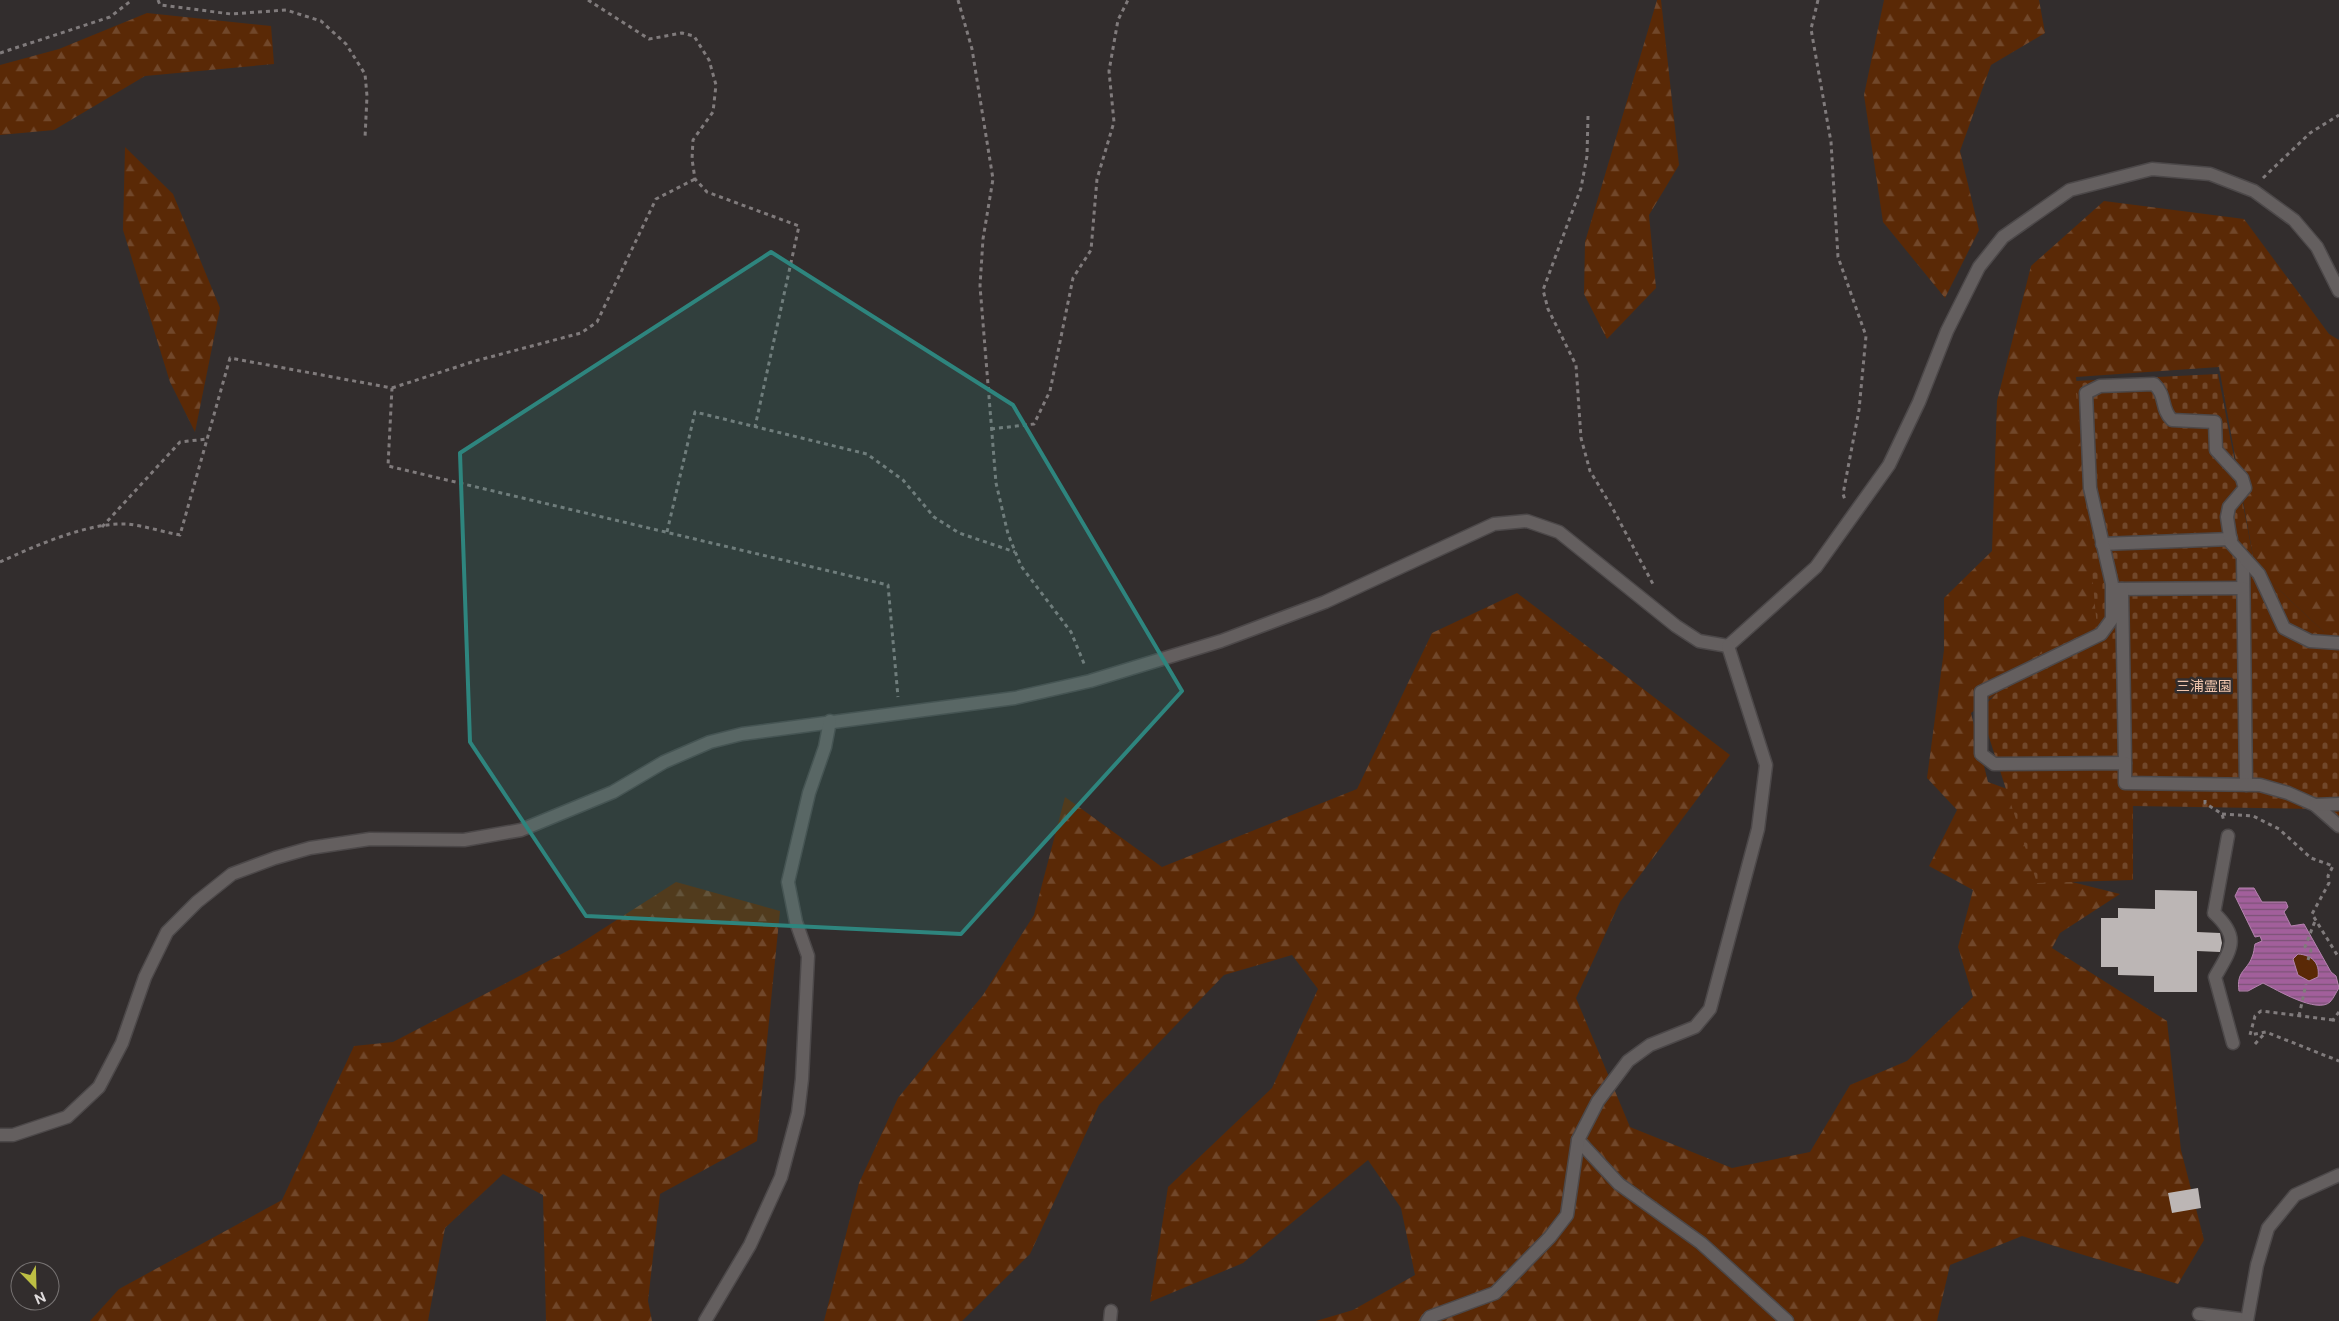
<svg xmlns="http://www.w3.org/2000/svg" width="2339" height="1321" viewBox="0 0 2339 1321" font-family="'Public Sans','Noto Sans JP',sans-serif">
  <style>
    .grass { fill: #5a2906 }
    .forest { fill: url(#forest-firs) }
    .cemetery { fill: url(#cemetery-stones) }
    .water { fill: url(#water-rules); stroke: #b484ae; fill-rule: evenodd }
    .building { fill: #bcb6b5 }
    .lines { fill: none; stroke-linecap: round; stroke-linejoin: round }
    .minor-casing { stroke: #4c4849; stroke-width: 15 }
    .path { stroke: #807b7c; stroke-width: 3; stroke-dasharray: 4 4; stroke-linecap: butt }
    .minor { stroke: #645f5f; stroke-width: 12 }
    .marked { fill: #2e857e; fill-opacity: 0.2; stroke: #2e857e; stroke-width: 4; stroke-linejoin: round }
    .labels { text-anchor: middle; stroke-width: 5; stroke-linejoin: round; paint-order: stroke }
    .park-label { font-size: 14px; fill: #f1c6ae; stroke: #322d2d }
  </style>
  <defs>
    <pattern id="forest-firs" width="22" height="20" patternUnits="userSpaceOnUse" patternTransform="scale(1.25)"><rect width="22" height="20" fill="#5a2906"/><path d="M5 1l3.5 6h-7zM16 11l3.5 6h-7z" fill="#71472a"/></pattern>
    <pattern id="cemetery-stones" width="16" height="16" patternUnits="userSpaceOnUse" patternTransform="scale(1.25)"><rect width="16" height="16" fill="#5a2906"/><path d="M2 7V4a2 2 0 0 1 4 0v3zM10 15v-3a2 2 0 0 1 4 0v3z" fill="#71472a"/></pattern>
    <pattern id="water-rules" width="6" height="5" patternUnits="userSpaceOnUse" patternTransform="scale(1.25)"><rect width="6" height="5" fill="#a25f9b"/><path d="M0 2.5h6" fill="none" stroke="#7c5377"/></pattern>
  </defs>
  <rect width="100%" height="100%" fill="#322d2d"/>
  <!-- grass -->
  <path class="grass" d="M2298,954C2312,955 2319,963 2318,977L2309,981L2298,975L2293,959Z"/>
  <!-- forest -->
  <g class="forest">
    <polygon points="1657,0 1661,0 1679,165 1649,215 1656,288 1607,339 1584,294 1585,242"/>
    <polygon points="1884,0 2039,0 2045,33 1991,65 1960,151 1979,230 1945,298 1883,222 1864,95"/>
    <polygon points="147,13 271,26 274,64 145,76 54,130 0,135 0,65 59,49"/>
    <polygon points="125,147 173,194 220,308 195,432 170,382 123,230"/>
    <polygon points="2104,201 2244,219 2329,334 2339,340 2339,632 2324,632 2255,567 2219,367 2076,377 2101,626 2051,652 1971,713 1988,782 2040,801 2052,877 2120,894 2060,933 2052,948 2167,1021 2181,1150 2204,1240 2178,1284 2022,1236 1950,1265 1937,1321 1316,1321 1353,1310 1415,1275 1401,1208 1368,1160 1243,1263 1150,1302 1168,1187 1272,1088 1318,989 1292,955 1224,975 1099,1105 1030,1254 962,1321 824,1321 859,1183 898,1098 983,995 1034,915 1065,797 1162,867 1357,789 1432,633 1517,593 1730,755 1620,902 1576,998 1630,1127 1732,1168 1810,1152 1850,1085 1907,1061 1973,997 1958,947 1973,890 1929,866 1957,810 1927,778 1944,650 1944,598 1992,551 1997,401 2031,266"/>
    <polygon points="676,882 780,911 757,1141 660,1194 648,1301 652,1321 546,1321 543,1195 503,1174 445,1228 428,1321 90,1321 119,1289 282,1200 354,1046 393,1042 573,948"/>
  </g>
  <!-- cemetery -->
  <polygon class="cemetery" points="2218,374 2255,567 2324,632 2339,632 2339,834 2317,809 2133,806 2133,880 2037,883 1980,710 2032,658 2097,628 2075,381"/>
  <!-- water -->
  <path class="water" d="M2239,888H2254L2262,902H2286L2288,907L2284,912L2291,926L2304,924L2331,972L2336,976L2339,988C2336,992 2334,998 2330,1002C2317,1014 2277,990 2263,983L2248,991H2239C2236,971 2247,971 2252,957C2254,953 2254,948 2255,944L2262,941L2260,936L2255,937L2235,896ZM2298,954C2312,955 2320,963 2318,977L2309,981L2298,975L2293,959Z"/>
  <!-- building -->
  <g class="building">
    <polygon points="2155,890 2197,891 2197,932 2220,933 2222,943 2220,952 2197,951 2197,992 2154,992 2154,976 2118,975 2118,967 2101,967 2101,918 2118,918 2118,908 2155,909"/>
    <polygon points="2198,1188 2201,1208 2172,1213 2168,1193"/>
  </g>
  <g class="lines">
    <defs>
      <g id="minor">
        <polyline points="2102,544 2231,539"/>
        <polyline points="2243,558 2246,785"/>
        <polyline points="2114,589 2243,588"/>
        <polyline points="2122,589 2125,763"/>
        <path d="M2339,643L2310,641L2284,628L2259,574L2231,543L2227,517L2229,507L2245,488L2242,478L2216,450L2215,422L2172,420C2160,408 2167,396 2154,384L2100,386L2086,393L2090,488L2112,584V619L2101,634L1981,692V754L1994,764L2125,763V783L2260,785L2288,793L2315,805L2339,826"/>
        <polyline points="2315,805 2339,804"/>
        <path d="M2228,836L2214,913C2241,938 2231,949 2215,977L2233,1043"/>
        <polyline points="0,1135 13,1135 67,1117 99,1087 122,1043 145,977 167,932 197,902 232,874 275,858 310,848 370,839 464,840 521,830 613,792 664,762 710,742 742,734 1015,698 1090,681 1221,641 1325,602 1494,524 1527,521 1559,532 1676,626 1699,641 1728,646 1816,567 1889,465 1919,402 1947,331 1979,267 2003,237 2070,190 2152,169 2210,174 2254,191 2294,220 2317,247 2339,291"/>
        <polyline points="1578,1140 1619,1184 1701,1243 1787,1321"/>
        <polyline points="2199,1314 2247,1320"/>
        <polyline points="705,1321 750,1245 781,1177 798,1113 802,1079 808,956 796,922 788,882 809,793 825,747 830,721"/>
        <polyline points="1110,1321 1111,1311"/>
        <polyline points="1427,1321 1430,1317 1495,1293 1550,1237 1567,1215 1578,1140 1598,1101 1628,1061 1650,1045 1695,1027 1710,1009 1758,829 1766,765 1728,646"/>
        <polyline points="2247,1321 2257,1265 2268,1228 2295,1195 2339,1175"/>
      </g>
    </defs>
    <!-- minor casing -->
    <use href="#minor" class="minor-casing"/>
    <!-- path -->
    <g class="path">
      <polyline points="158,0 160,5 231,14 286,10 321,21 346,44 365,74 367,96 365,138"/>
      <polyline points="588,0 649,39 682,33 694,36 709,60 716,85 713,112 693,140 692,159 695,179 707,192 799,226 755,427"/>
      <polyline points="958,0 972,49 993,179 983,239 980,286 996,483 1008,534 1021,566 1071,632 1085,666"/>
      <polyline points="1818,0 1811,29 1831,142 1838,257 1866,336 1859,410 1843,494 1845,500"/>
      <polyline points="0,53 110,17 132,0"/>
      <polyline points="1588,116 1587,156 1581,188 1543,290 1548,309 1576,365 1581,438 1590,471 1613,509 1654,586"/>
      <polyline points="2263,178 2310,133 2339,115"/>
      <polyline points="392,388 475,361 581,333 597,322 656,199 695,179"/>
      <polyline points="991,429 1034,424 1050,391 1073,278 1091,250 1097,179 1114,122 1109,71 1118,20 1128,0"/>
      <polyline points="102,527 180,442 207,439"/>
      <polyline points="667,532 695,412 867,454 903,480 934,517 959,533 1015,552"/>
      <path d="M0,562C35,546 88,522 128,524C145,526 163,532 180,535L230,358L392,388L388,466L888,585L898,697"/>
      <polyline points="2205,800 2205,803 2222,814 2224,821"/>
      <polyline points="2222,814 2253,816 2279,829 2311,858 2333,866 2328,876 2329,883 2312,914 2339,958"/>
      <polyline points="2308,960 2311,950 2305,947 2315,921"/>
      <polyline points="2339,1012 2333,1020 2339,1021"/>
      <polyline points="2299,1016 2306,984"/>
      <polyline points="2333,1020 2261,1011 2255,1016 2250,1035 2266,1032 2339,1061"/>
      <polyline points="2255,1044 2265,1033"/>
    </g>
    <!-- minor -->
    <use href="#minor" class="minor"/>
  </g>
  <!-- marked area -->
  <path class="marked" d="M771,252L1013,405L1182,691L961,934L586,916L470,742L460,453Z"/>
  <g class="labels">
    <!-- park labels -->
    <g class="park-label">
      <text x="2204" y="691">三浦霊園</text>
    </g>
  </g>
  <!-- north arrow -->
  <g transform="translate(35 1286) rotate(157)"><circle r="24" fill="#322d2d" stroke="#777373"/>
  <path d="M0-4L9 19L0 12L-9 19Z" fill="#bdbf43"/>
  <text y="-8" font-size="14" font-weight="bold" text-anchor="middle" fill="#dfdbdc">N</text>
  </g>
</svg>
